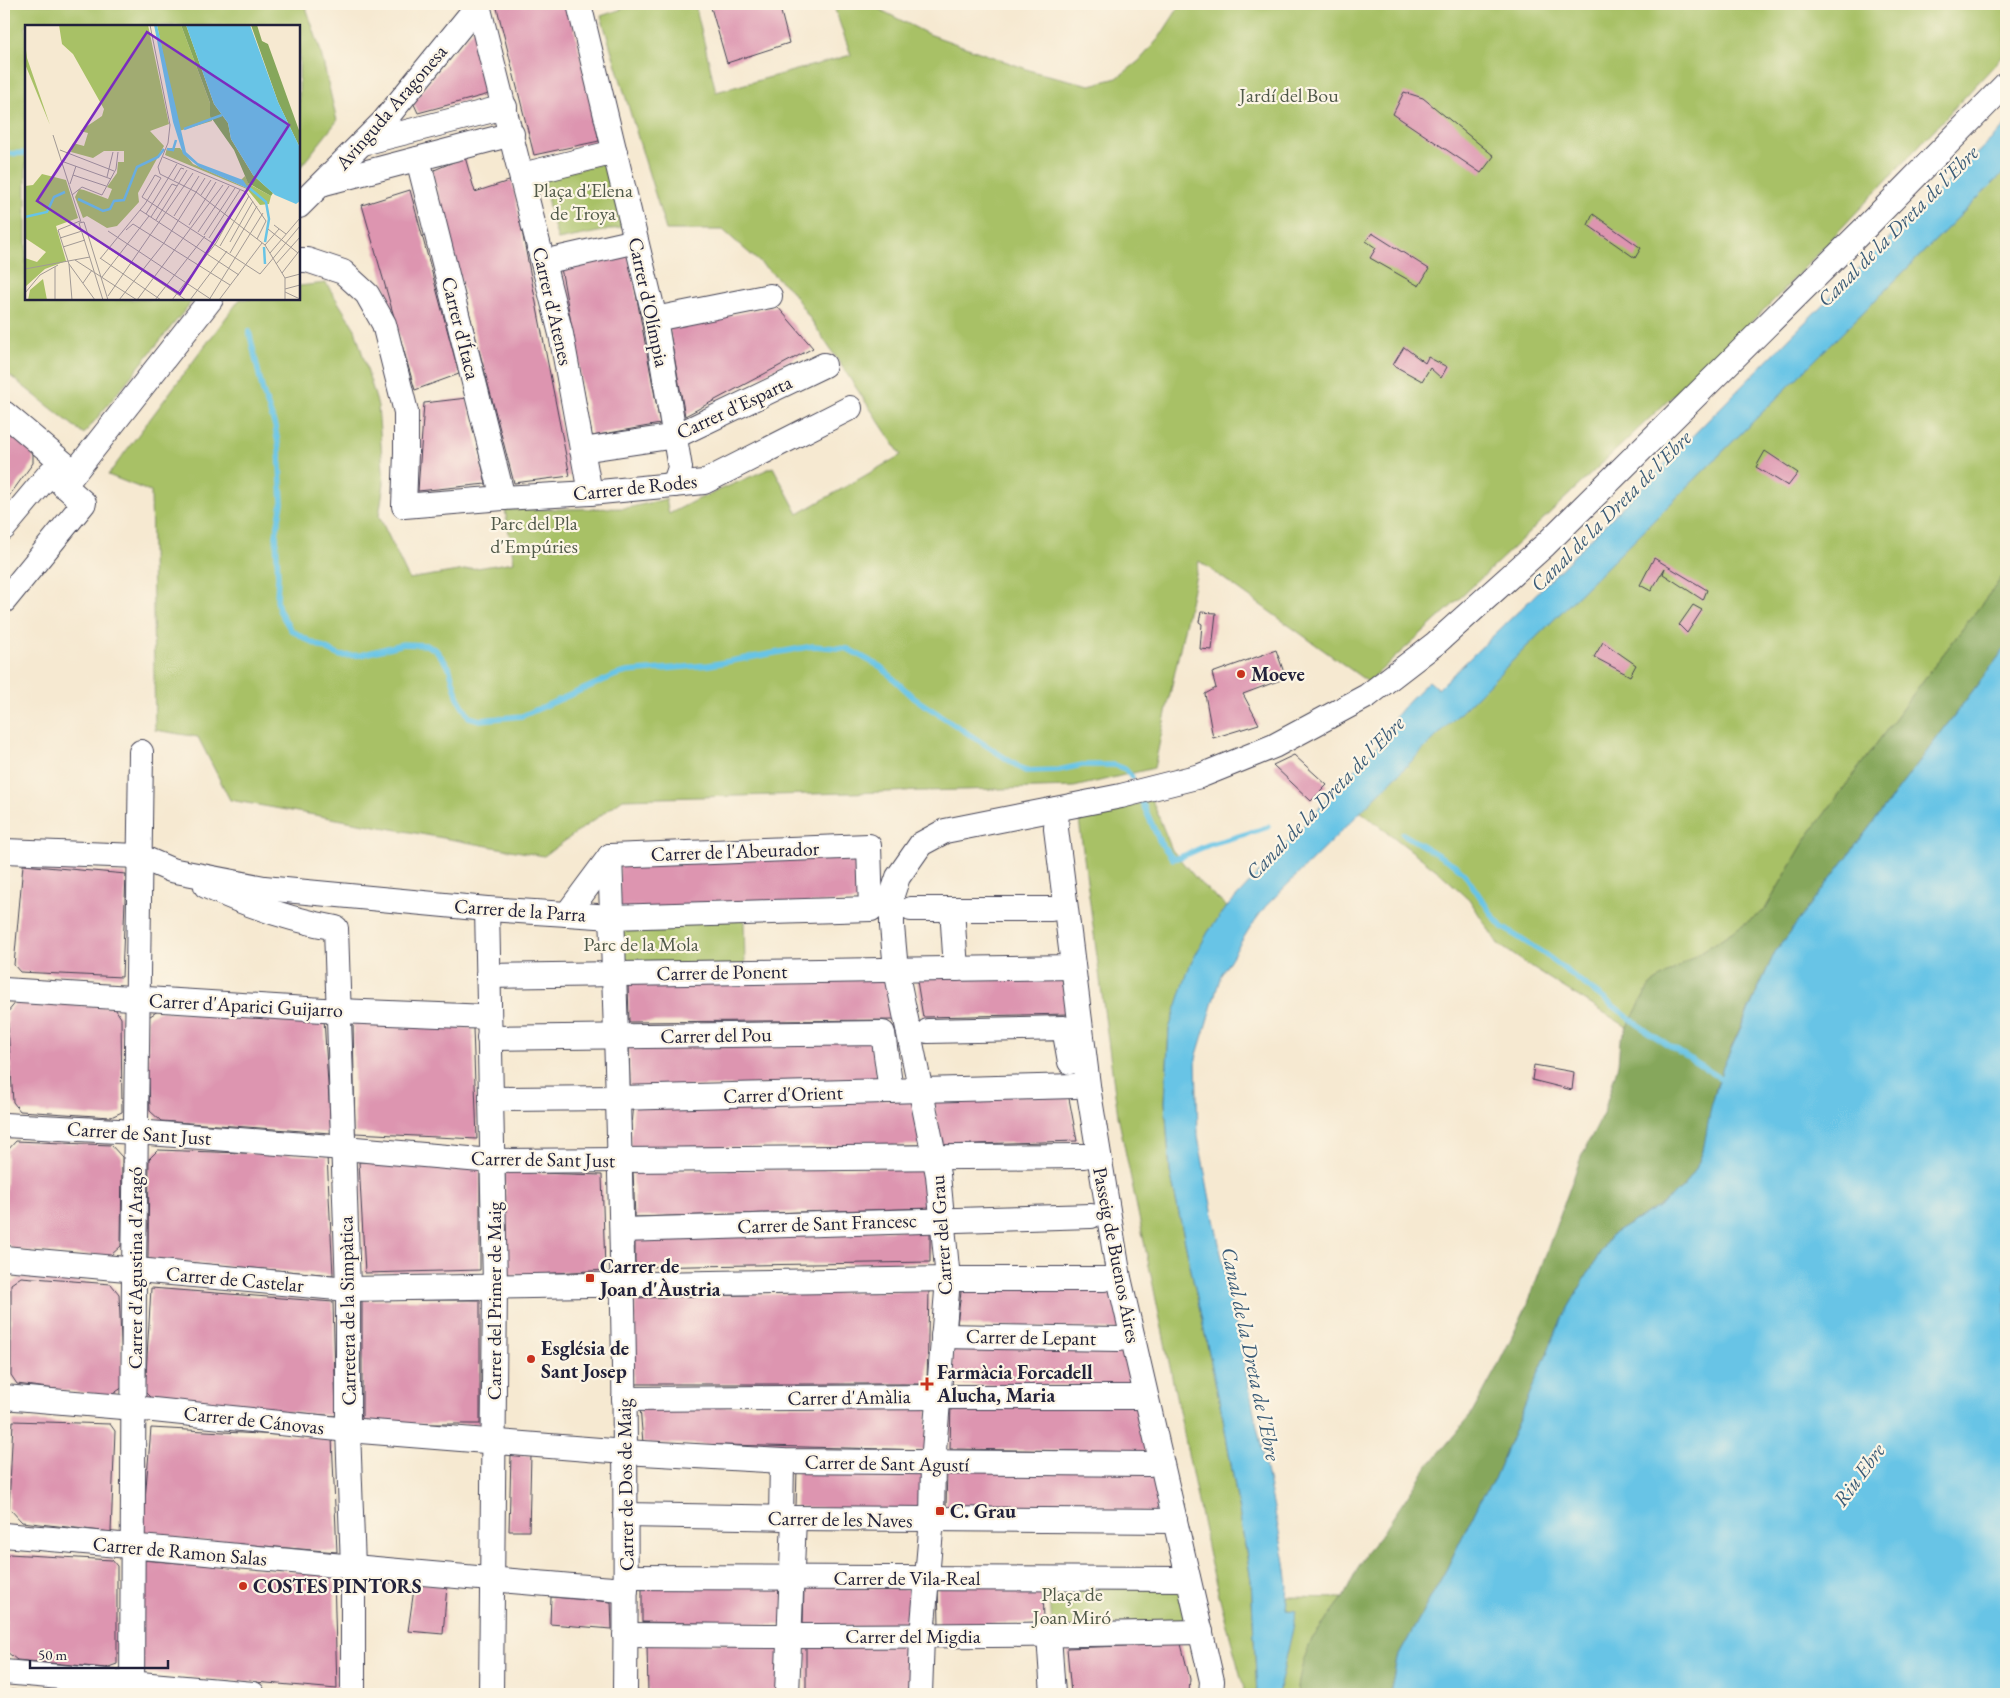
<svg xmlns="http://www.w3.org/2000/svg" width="2010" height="1698" viewBox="0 0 2010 1698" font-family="'EB Garamond',serif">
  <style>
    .green { fill: #a8c166; stroke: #657250 }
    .forest { fill: #86a75b; stroke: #54644b }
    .water { fill: #68c4e6; stroke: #457390 }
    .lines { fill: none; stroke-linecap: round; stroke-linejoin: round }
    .stream { stroke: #68c4e6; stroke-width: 5.5 }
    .building { fill: #dd95b0 }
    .minor-casing { stroke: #424052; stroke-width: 26 }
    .minor { stroke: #fff; stroke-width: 24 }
    .poi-dot { fill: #c8321e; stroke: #fcf5e5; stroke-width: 2 }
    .labels { text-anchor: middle; stroke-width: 4.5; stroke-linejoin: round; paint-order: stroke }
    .park-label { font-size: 20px; fill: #515a4a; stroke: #fcf5e5 }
    .street-label { font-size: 20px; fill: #22223b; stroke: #fcf5e5 }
    .poi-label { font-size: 20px; font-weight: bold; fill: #22223b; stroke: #fcf5e5; text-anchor: start }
    .water-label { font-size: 21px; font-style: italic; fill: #3a5b77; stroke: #fcf5e5 }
    .inset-river { fill: none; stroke: #68c4e6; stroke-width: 2.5 }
    .inset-road { fill: none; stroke: #a19995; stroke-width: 1 }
    .view { fill: #7b2cbf; fill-opacity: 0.15; stroke: #7b2cbf; stroke-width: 2.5 }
    .inset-edge { fill: none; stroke: #22223b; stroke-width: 2.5 }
  </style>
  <rect width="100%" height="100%" fill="#fcf5e5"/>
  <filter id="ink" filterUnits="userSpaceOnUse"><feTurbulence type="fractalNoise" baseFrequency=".02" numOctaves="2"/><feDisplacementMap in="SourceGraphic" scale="10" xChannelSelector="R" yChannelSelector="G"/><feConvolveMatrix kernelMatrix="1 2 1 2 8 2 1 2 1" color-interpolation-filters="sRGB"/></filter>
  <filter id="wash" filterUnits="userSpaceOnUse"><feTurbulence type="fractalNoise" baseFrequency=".0096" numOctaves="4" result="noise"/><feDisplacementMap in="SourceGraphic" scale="20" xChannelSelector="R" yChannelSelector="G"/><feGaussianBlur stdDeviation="1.12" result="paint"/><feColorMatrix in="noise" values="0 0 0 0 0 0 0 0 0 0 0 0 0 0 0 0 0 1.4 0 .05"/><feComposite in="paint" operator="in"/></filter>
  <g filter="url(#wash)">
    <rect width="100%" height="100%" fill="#f6e9d1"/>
    <!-- green -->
    <g class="green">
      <polygon points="4,4 305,4 320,49 337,121 299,169 299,26 26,26 26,299 194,299 84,434 4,371"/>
      <polygon points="637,4 695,4 716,92 851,55 833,4 869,4 926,33 1035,72 1090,85 1117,78 1139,61 1159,38 1181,4 2006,4 2006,53 1774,300 1458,600 1368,682 1199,561 1154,768 1074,787 623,799 544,856 230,800 198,737 155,730 151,492 108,475 240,299 299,299 299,286 326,283 355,329 378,406 384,483 379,516 409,579 514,562 505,510 627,508 666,499 669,514 694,501 773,467 798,514 901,455 791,290 723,230 666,230 601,16"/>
      <polygon points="608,162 623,227 558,240 549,207 544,178"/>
      <polygon points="2006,170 2006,572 1925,678 1806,839 1764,911 1650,985 1627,1027 1534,969 1498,944 1469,899 1439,872 1360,811"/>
      <polygon points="1152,800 1172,850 1200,883 1227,907 1208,932 1169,1029 1165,1102 1170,1172 1223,1418 1251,1580 1257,1694 1242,1694 1244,1689 1211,1565 1118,1116 1079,820"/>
      <polygon points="744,918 745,966 619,968 616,921"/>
      <polygon points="1049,1585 1183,1585 1191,1625 1052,1627"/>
      <polygon points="1287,1597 1343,1598 1312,1639 1298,1686 1299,1694 1278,1694 1296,1611 1286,1610"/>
    </g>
    <!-- forest -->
    <polygon class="forest" points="2006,572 2006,647 1775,952 1731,1048 1716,1088 1703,1151 1696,1169 1684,1187 1658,1207 1610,1236 1561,1320 1494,1479 1480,1501 1447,1568 1397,1659 1390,1694 1299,1694 1298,1686 1303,1661 1312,1639 1343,1598 1365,1554 1381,1535 1424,1471 1471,1415 1496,1369 1527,1306 1581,1157 1604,1112 1618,1064 1620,1040 1650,985 1764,911 1806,839 1925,678"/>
    <!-- water -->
    <g class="water">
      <path d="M2006,125V170L1265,907L1249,929L1221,975L1196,1058L1198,1136L1211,1205L1284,1556L1288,1586L1286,1610L1297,1611L1278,1694H1257L1251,1580L1223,1418L1170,1172L1165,1102L1169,1029L1190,965L1208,932L1227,907L1379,744C1394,714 1406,703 1429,681L1438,689L1527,603L1834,293Z"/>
      <polygon points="2006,647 2006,1694 1390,1694 1397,1659 1447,1568 1480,1501 1494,1479 1561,1320 1610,1236 1658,1207 1684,1187 1696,1169 1703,1151 1711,1107 1723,1067 1775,952"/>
    </g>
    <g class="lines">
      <!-- stream -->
      <g class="stream">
        <polyline points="4,154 26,153"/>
        <polyline points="249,331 263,392 275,426 279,449 282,503 276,535 278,577 277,600 279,610 291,630 311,642 341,656 361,655 403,644 426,645 436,650 449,667 458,698 469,717 480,720 522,716 616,675 627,672 709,665 813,646 848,649 881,667 914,698 1025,771 1059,770 1082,765 1115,765 1125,769 1132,777"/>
        <path d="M1141,800L1160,842L1173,859C1188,856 1200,847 1214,843C1232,838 1250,833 1268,827"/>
        <polyline points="1403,834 1455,865 1464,873 1495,919 1502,927 1543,953 1648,1032 1725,1081"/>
      </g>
    </g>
    <g id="blocks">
      <!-- building -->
      <g class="building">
        <polygon points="496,4 569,4 599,141 534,155"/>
        <polygon points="710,4 779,4 789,43 727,63"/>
        <polygon points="475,28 489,94 418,113 413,102"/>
        <polygon points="1404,92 1423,98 1494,156 1481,173 1393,114"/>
        <polygon points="465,157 475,192 512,180 570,476 514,483 432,171"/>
        <polygon points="410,190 459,374 415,390 362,205"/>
        <polygon points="1593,214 1641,248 1635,258 1588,225"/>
        <polygon points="1372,233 1429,269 1419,286 1370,258 1376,248 1366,241"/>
        <polygon points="628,250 660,424 592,436 561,268"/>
        <polygon points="777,306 813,348 685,416 669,328"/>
        <polygon points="1404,347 1425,363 1428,357 1447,367 1441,378 1430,368 1422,381 1393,365"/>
        <polygon points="467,398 486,484 418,491 424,403"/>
        <polygon points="4,428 33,450 33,463 4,503"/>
        <polygon points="1765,451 1798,473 1788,486 1756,467"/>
        <polygon points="1654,558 1707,590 1703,600 1663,574 1665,568 1651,591 1640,585"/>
        <polygon points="1693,605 1702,610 1687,633 1679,625"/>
        <polygon points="1201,612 1216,613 1212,650 1200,649 1202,624 1199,622"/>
        <polygon points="1603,642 1636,665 1630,676 1594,657"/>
        <polygon points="1276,650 1286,678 1243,694 1259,724 1213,738 1205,694 1216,688 1212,673"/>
        <polygon points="1294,755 1327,785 1311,801 1273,765"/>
        <polygon points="859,854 860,901 620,911 619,866"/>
        <polygon points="23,865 126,874 122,977 20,972 14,965"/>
        <polygon points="916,975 1062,979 1069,1014 923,1017"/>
        <polygon points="887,979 895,1020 629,1022 628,981"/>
        <polygon points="17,1001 114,1007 121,1018 122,1112 111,1117 20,1111 13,1102 7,1013"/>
        <polygon points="158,1011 324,1019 331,1133 161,1121 150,1111 147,1018"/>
        <polygon points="353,1021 473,1028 477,1139 355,1133"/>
        <polygon points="874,1040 877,1082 630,1088 629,1041"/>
        <polygon points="1534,1065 1574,1072 1572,1090 1532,1080"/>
        <polygon points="1068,1093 1077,1141 941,1145 933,1096"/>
        <polygon points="912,1099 923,1145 630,1148 634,1103"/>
        <polygon points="16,1141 111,1145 122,1157 121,1246 110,1256 14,1250 4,1240 7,1151"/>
        <polygon points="158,1150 327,1156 333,1275 148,1259 149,1159"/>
        <polygon points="359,1162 480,1168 480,1270 365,1273"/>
        <polygon points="926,1168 932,1208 635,1217 633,1171"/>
        <polygon points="505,1172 602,1175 605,1270 506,1276"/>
        <polygon points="930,1229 930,1262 635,1267 635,1238"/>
        <polygon points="21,1277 111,1284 119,1294 123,1387 110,1396 17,1384 11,1375 11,1284"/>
        <polygon points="962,1284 1111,1285 1122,1330 957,1325"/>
        <polygon points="151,1288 333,1302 336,1416 152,1399 145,1392"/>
        <polygon points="929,1290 927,1384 633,1384 635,1298"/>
        <rect x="362" y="1300" width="118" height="124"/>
        <polygon points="953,1341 1126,1344 1136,1385 952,1385"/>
        <polygon points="1140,1401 1152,1452 950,1449 951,1403"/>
        <polygon points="927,1405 927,1450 643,1443 640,1407"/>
        <polygon points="13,1421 110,1424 115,1431 111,1532 22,1522 9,1508"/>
        <polygon points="151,1428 332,1438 337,1552 142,1536"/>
        <polygon points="511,1455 531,1455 529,1531 509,1531"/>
        <polygon points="1158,1466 1162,1513 946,1509 947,1467"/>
        <polygon points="797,1467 925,1471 924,1511 796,1507"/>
        <polygon points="9,1554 112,1560 117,1566 117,1664 106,1668 17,1660 7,1652 4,1561"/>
        <polygon points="141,1560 334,1575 337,1689 138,1672"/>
        <polygon points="642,1581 784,1584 784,1625 642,1622"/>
        <polygon points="1043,1581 1044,1622 939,1625 938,1584"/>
        <polygon points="415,1582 447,1586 443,1634 408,1631"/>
        <polygon points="804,1586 916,1589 915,1629 803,1626"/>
        <polygon points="551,1597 611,1602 612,1629 550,1624"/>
        <polygon points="782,1643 783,1694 648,1694 647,1644"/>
        <polygon points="1181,1644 1190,1679 1189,1694 1071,1694 1067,1648"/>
        <polygon points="915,1645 916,1694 806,1694 806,1646"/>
        <polygon points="11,1690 48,1693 48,1694 8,1694"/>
      </g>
    </g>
  </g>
  <g filter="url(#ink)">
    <use href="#blocks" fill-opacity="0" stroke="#424052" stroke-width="1"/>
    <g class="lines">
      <defs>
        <g id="minor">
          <polyline points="579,4 655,319 680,468 674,485"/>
          <polyline points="478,5 561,334 590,493"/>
          <polyline points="363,143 505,107"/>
          <polyline points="418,159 503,498"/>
          <polyline points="522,175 615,152"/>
          <polyline points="325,183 512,134"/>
          <polyline points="299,206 383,122 479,4"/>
          <polyline points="299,260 307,260 343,272 367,294 384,324 406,412 406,452 404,506 503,498 590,493 704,482 850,408"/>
          <polyline points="543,262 636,241"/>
          <polyline points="655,319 770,296"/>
          <polyline points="4,413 74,472"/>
          <polyline points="582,450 676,436 824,365"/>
          <polyline points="64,486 211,299"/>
          <polyline points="4,528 50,473 84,503 4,601"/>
          <polyline points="1057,809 1056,829 1089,1093 1119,1278 1212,1681 1211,1694"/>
          <polyline points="4,851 139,856 171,870 264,888 487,909 567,914 612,917 871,909 869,846 610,856"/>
          <path d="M610,856C620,1135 628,1415 625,1694"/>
          <path d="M206,886C247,905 291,920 336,928L348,1289V1430L353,1567V1694"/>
          <polyline points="487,909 495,1285 491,1694"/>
          <polyline points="911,909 1051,909"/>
          <polyline points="952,909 956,969"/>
          <polyline points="567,914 610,856"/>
          <polyline points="488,976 1073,967"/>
          <polyline points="4,990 339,1011 489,1017"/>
          <polyline points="928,1031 1064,1028 1070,1062"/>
          <polyline points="489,1038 883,1033 891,1091"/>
          <polyline points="491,1099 619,1098 1075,1086"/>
          <polyline points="4,1125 136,1132 344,1148 492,1161 1084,1156"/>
          <polyline points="622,1230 1091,1216"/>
          <polyline points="4,1258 348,1289 948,1279 1104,1279"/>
          <polyline points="943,1336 1119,1339"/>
          <polyline points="4,1397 134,1408 348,1430 625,1452 782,1461 1149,1464"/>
          <polyline points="624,1399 938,1397 1135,1397"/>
          <polyline points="625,1515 794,1518 1175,1521"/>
          <polyline points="781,1518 782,1461"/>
          <path d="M4,1535C211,1552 418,1575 626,1590"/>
          <polyline points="626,1577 1188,1579"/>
          <path d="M625,1635C817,1637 1009,1636 1201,1632"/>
          <polyline points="1049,1635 1053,1694"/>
          <polyline points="4,1672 253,1694"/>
          <polyline points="132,1694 134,1270 141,752"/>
          <polyline points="787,1694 794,1518"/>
          <polyline points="920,1694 922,1636 932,1519 933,1463 948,1279 938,1175 896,970 892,926 892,895 898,877 921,844 945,831 1121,796 1200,776 1274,746 1367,696 1436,643 1545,545 1865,228 2006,84"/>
        </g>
      </defs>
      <!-- minor casing -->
      <use href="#minor" class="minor-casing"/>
      <!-- minor -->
      <use href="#minor" class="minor"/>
    </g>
  </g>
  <!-- markers -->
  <g class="poi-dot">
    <circle cx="1241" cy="674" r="5"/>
    <rect x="585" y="1273" width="10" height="10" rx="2.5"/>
    <circle cx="531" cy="1359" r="5"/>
    <path d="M924.5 1376.5h5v5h5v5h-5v5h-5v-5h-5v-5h5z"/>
    <rect x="935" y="1506" width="10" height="10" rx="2.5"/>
    <circle cx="243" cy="1586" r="5"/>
  </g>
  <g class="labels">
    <!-- park labels -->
    <g class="park-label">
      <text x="1289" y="102">Jardí del Bou</text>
      <text x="583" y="197">Plaça d'Elena<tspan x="583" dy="23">de Troya</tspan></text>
      <text x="534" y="530">Parc del Pla<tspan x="534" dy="23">d'Empúries</tspan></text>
      <text x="641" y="951">Parc de la Mola</text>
      <text x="1072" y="1601">Plaça de<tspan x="1072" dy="23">Joan Miró</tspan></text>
    </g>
    <!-- street labels -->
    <g class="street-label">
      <text transform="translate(391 107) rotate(-49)" y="7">Avinguda Aragonesa</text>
      <text transform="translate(649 302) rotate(78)" y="7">Carrer d'Olímpia</text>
      <text transform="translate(553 306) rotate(77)" y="7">Carrer d'Atenes</text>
      <text transform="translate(461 328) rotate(76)" y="7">Carrer d'Ítaca</text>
      <text transform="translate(734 407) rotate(-25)" y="7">Carrer d'Esparta</text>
      <text transform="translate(635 487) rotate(-6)" y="7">Carrer de Rodes</text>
      <text transform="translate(735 851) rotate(-2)" y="7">Carrer de l'Abeurador</text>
      <text transform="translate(520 910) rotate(4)" y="7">Carrer de la Parra</text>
      <text transform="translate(722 972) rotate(-1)" y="7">Carrer de Ponent</text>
      <text transform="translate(246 1005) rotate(3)" y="7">Carrer d'Aparici Guijarro</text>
      <text transform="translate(716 1035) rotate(-1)" y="7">Carrer del Pou</text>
      <text transform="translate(783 1094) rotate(-2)" y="7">Carrer d'Orient</text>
      <text transform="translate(139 1133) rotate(4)" y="7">Carrer de Sant Just</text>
      <text transform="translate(543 1159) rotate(1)" y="7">Carrer de Sant Just</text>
      <text transform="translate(827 1223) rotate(-2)" y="7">Carrer de Sant Francesc</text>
      <text transform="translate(941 1235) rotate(-94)" y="7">Carrer del Grau</text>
      <text transform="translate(1117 1255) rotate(79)" y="7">Passeig de Buenos Aires</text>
      <text transform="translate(135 1268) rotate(-90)" y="7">Carrer d'Agustina d'Aragó</text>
      <text transform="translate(235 1279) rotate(5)" y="7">Carrer de Castelar</text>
      <text transform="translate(494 1301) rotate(-90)" y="7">Carrer del Primer de Maig</text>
      <text transform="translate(347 1311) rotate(-91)" y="7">Carretera de la Simpàtica</text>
      <text transform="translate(1031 1337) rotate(1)" y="7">Carrer de Lepant</text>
      <text transform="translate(849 1397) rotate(-1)" y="7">Carrer d'Amàlia</text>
      <text transform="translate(254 1420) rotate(6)" y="7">Carrer de Cánovas</text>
      <text transform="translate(887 1463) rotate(1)" y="7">Carrer de Sant Agustí</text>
      <text transform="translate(625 1485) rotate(-91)" y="7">Carrer de Dos de Maig</text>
      <text transform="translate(840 1519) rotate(1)" y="7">Carrer de les Naves</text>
      <text transform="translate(180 1551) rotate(5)" y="7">Carrer de Ramon Salas</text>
      <text x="907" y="1585">Carrer de Vila-Real</text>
      <text x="913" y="1643">Carrer del Migdia</text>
    </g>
    <!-- poi labels -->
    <g class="poi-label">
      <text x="1251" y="681">Moeve</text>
      <text x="600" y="1273">Carrer de<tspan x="600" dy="23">Joan d'Àustria</tspan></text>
      <text x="541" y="1355">Església de<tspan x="541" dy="23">Sant Josep</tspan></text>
      <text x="937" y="1379">Farmàcia Forcadell<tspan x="937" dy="23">Alucha, Maria</tspan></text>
      <text x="950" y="1518">C. Grau</text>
      <text x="253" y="1593">COSTES PINTORS</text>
    </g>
    <!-- water labels -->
    <g class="water-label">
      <text transform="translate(1898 226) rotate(-45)" y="7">Canal de la Dreta de l'Ebre</text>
      <text transform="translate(1611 511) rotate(-45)" y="7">Canal de la Dreta de l'Ebre</text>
      <text transform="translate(1325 798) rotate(-46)" y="7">Canal de la Dreta de l'Ebre</text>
      <text transform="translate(1251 1354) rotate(78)" y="7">Canal de la Dreta de l'Ebre</text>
      <text transform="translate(1859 1475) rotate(-54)" y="7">Riu Ebre</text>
    </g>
  </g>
  <!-- overview -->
  <g transform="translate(25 25)">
    <rect width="275" height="275" fill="#f6e9d1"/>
    <path d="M34,0H123L144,99L125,106L139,121L113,168L114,177L92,201L82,203L62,191L58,193L50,172L54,164L59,165L83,174L87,164L82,162L92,148L93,137H99V126H79L68,133L46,127L48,118L59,121L63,108L55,106L77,91L79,84L48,29L37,19ZM132,0H156L185,78L187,96L154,106ZM0,17L2,33L25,100L0,39ZM142,123H155L168,139L224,164L216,155L220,151L224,159L246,171L244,179L235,180L222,164L140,130ZM17,149L41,155L53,193L31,201L41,236L20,244L0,262V233L12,237L21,227L0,213V161L8,160ZM18,254L22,275H3L5,265Z" fill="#a8c166"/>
    <path d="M156,0H161L189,79L203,98L206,114L228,150L248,168L246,171L223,158L209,125L185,91V78ZM226,0H232L237,16L243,19L275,108V123L253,77Z" fill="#86a75b"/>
    <path d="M129,0H132L161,127L173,138L218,155L224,164L174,142L158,129L148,97ZM161,0H225L253,77L275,123V176L271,179L250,170L228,150L206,114L203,98L189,79Z" fill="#68c4e6"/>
    <path class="inset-river" d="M159,104L197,90M142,124L148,125L151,115M222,161L241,177L244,194L240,217M53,174L78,186L85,184L89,176L99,175L112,142L133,132L139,124M0,192L22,187L29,172L40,167M239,222L240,239"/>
    <path class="inset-road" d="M125,0L145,100L143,118L133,142L135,149L171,167L240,220L260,253V275M28,110L56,197M35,125L89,146M138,132L221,167L241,196L232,214M39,137L86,154M48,150L81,161M82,152L88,127M149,155L156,143L159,144M45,159L51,141M47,170L57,162L77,170L91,144L93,127M176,170L186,155M117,172L235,249L275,201M115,185L214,250M121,189L152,139M149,191L174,151M126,192L147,159L152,161M131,195L162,145M164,200L191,157M249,200L261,209M243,204L273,228M101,205L108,199L205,260M83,206L187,275M173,207L204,161M64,210L161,275M179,210L210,163M35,213L57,206M184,213L215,165M205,217L228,176M240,220L254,204M195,221L224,171M38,222L60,215M205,228L232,181M245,228L275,193M75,233L136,275M75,234L120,179L136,153L130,150L117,172M50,235L112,275M44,239L70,275M251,239L275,212M30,242V275M0,244L65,232M257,248L275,225M77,252L124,191M260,253L275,249M58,258L67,245M260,264L275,260M260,267L275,274M0,268L15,250L33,240M83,271L168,148M47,275L44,239L33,205L55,196M78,275L54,198L59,197L83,275M94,275L139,218L180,153M112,275L198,160M130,275L180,211M147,275L191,218L212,180M165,275L202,226M184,275L238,188M194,275L237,218"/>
    <path class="view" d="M122,7L264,100L155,269L12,176Z"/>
    <rect width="275" height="275" class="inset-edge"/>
  </g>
  <!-- margin -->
  <rect width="2010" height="1698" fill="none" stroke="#fcf5e5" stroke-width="20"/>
  <!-- scale -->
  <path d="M30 1660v8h138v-8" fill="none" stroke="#22223b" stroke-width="2.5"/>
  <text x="38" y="1660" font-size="15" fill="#22223b" stroke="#fcf5e5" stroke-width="4" paint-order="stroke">50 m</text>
</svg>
